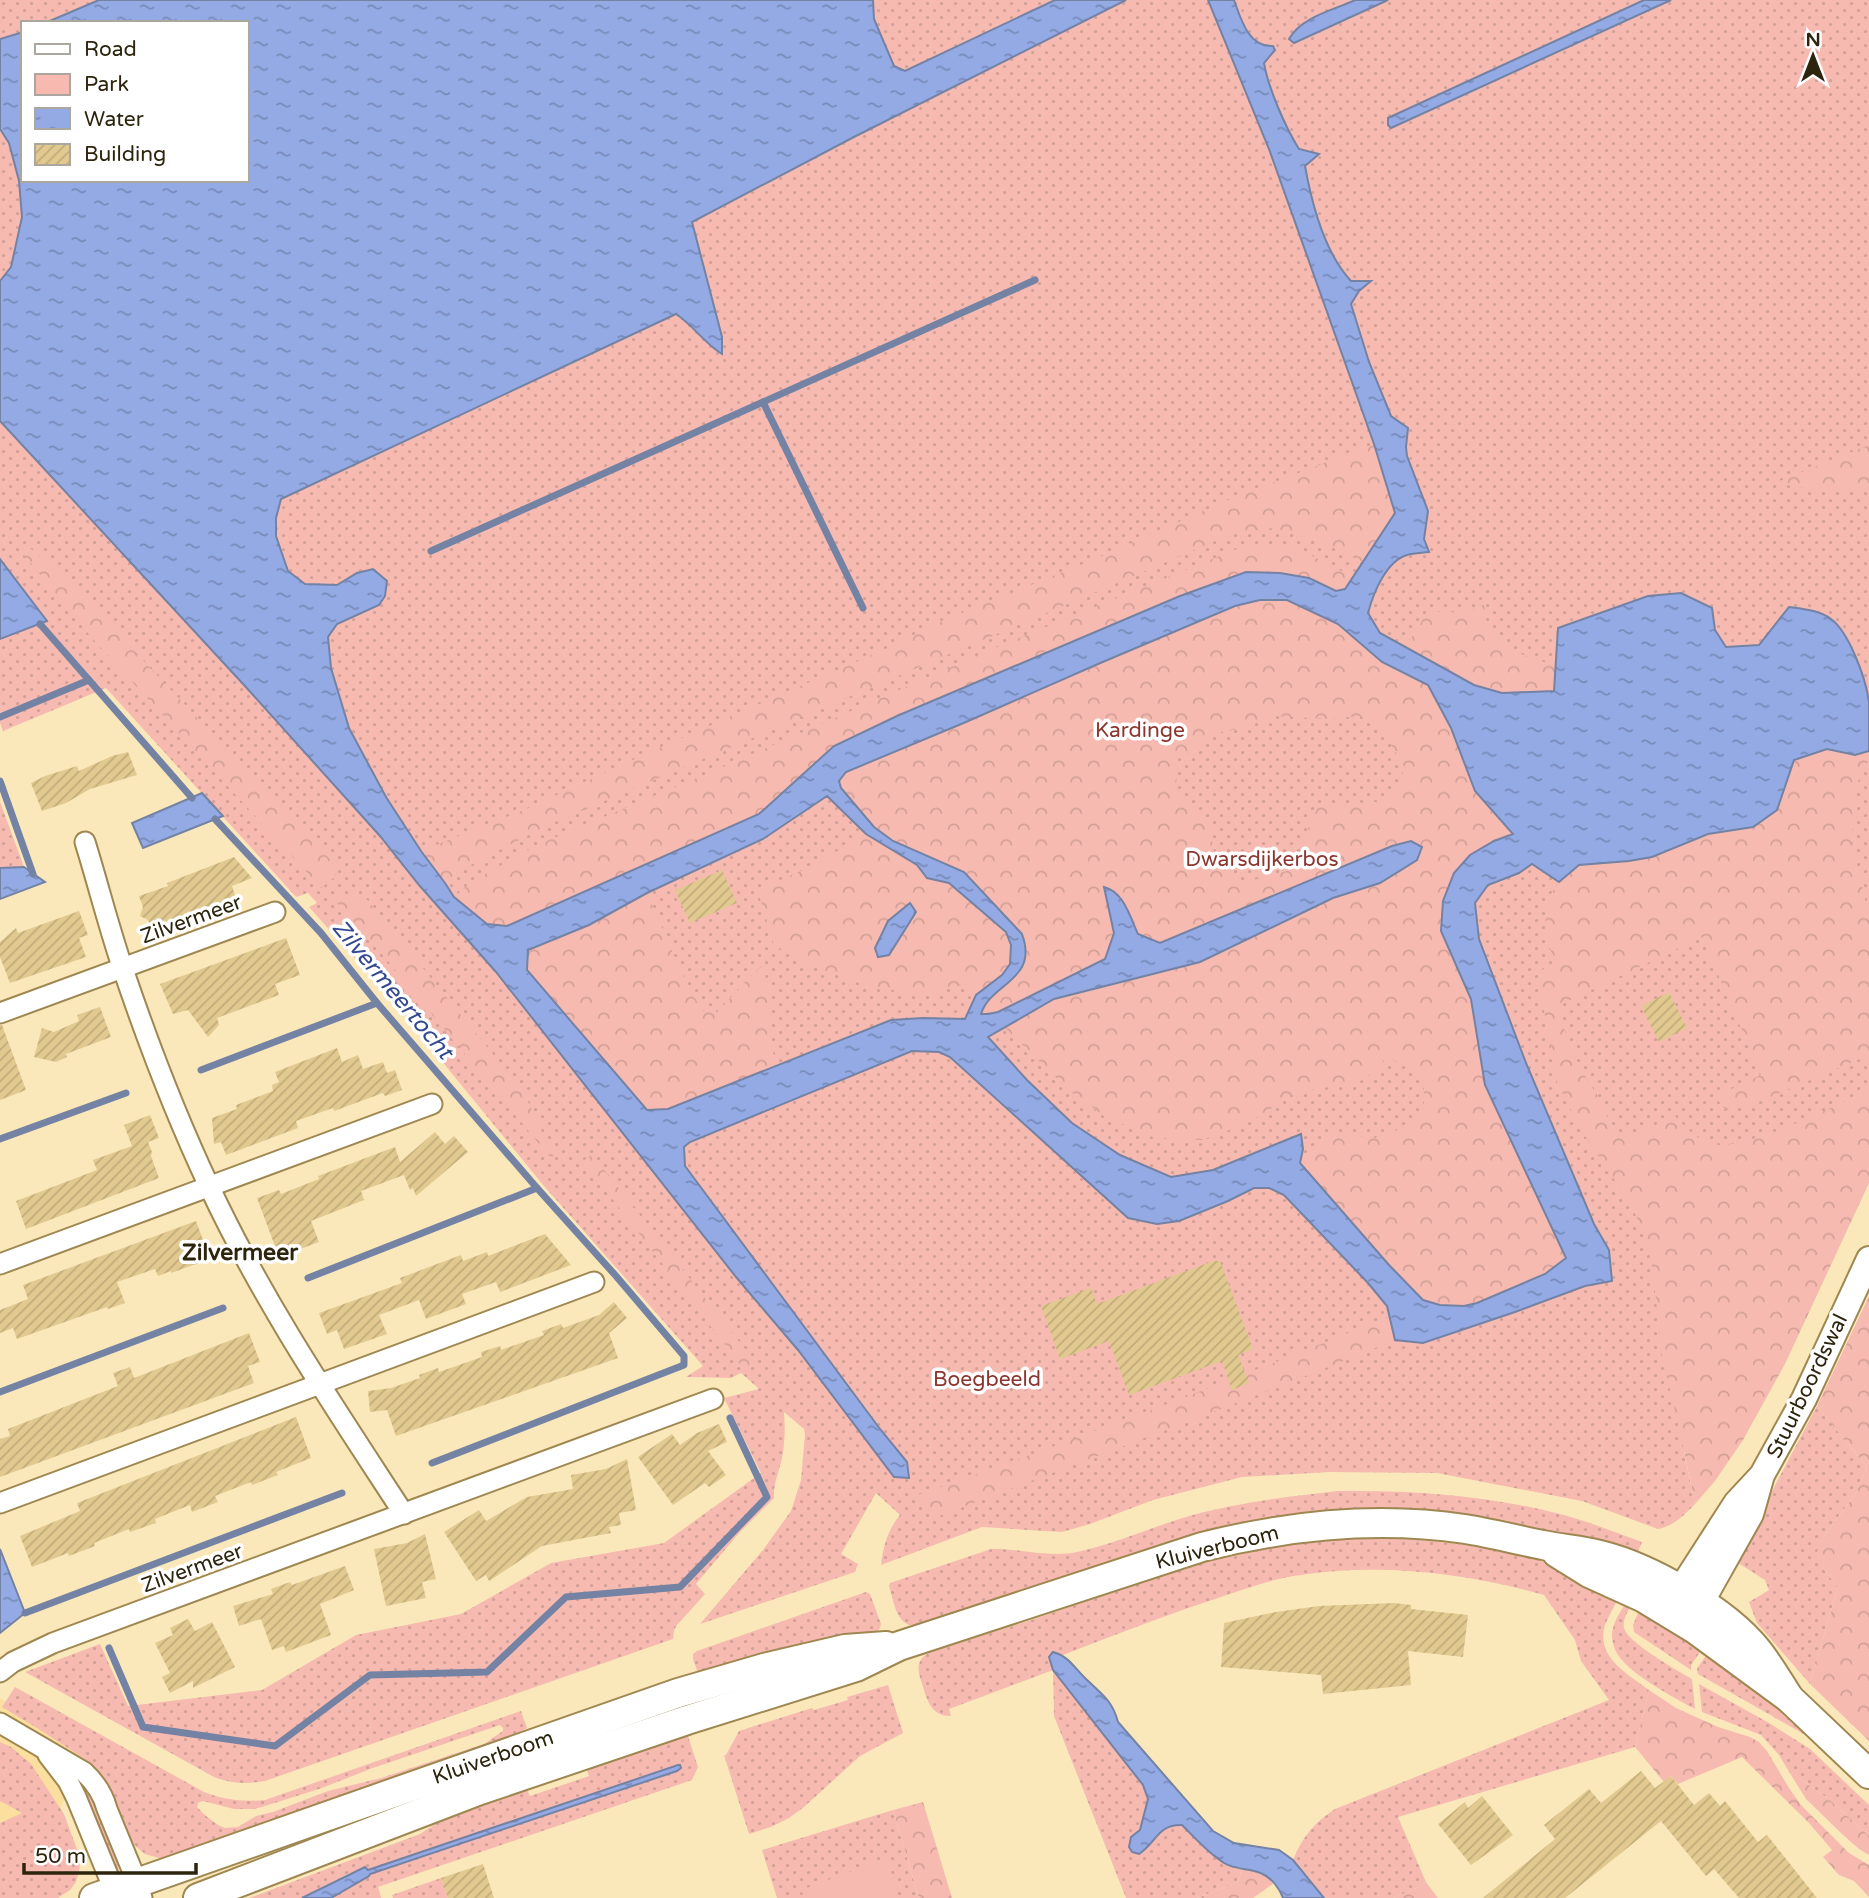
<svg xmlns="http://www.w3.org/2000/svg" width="1869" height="1898" viewBox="0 0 1869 1898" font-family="'Varela Round',sans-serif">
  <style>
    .built { fill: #fbdf9e }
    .green { fill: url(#green-dots); fill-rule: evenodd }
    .forest { fill: url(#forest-crowns); fill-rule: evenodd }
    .pitch { fill: #f6bab1 }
    .water { fill: url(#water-ripples); stroke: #7482a4; stroke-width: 2; fill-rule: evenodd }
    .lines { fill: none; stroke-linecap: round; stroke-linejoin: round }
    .stream { stroke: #7482a4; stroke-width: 7 }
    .building { fill: url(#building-hatch) }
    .minor-casing { stroke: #9e8750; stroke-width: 23 }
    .tertiary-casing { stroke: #9e8750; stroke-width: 28 }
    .secondary-casing { stroke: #9e8750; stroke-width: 32 }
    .minor { stroke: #fff; stroke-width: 19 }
    .tertiary { stroke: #fff; stroke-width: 24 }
    .secondary { stroke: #fff; stroke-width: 28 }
    .labels { text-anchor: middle; stroke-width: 7; stroke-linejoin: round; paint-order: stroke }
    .park-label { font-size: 21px; fill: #8c352e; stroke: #fff }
    .street-label { font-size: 21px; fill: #2d240d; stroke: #fff }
    .water-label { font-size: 23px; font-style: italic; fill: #334990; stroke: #fff }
    .neighbourhood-label { font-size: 23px; font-weight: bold; fill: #2d240d; stroke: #fff }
  </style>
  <defs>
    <pattern id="green-dots" width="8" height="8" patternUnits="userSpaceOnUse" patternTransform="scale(1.75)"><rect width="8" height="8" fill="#f6bab1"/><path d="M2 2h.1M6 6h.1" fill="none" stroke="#d3a097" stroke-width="1.8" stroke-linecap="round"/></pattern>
    <pattern id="forest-crowns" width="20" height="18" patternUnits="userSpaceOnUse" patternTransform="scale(1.75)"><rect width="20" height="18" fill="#f6bab1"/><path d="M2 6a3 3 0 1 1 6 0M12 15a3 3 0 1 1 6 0" fill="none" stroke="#d3a097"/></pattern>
    <pattern id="water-ripples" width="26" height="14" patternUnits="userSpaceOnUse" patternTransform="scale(1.75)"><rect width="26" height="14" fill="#93aae5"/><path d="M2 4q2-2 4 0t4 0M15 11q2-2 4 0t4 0" fill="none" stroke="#788ab8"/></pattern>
    <pattern id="building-hatch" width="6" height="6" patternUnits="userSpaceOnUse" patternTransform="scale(1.75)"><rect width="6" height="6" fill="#e1c990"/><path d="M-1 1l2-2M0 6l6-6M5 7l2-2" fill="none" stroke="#c1ac7b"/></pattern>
  </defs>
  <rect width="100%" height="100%" fill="#fbe8ba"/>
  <!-- built -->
  <polygon class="built" points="0,1698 83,1752 37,1867 0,1886"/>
  <!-- green -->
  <g class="green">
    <path d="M0,0H1869V1124L1684,1452L1695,1504C1684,1515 1674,1526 1658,1529L1582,1501L1437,1473L1329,1472L1242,1477L1153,1500L1090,1524L1062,1532L982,1527L881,1565C883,1547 888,1529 900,1515L876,1493L841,1554L858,1564L855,1572L700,1624L763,1550L791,1511L801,1480L805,1434L804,1429L784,1412C785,1425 785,1439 783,1452C781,1468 773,1482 774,1498L740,1532L696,1584L705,1594L677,1625L674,1630L673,1639L265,1781C246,1784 232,1784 214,1777L25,1672L100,1644L128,1706L262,1690L356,1635L461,1614L551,1563L664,1543L761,1473L724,1398L759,1389L741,1373L731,1378L686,1377L703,1366L544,1186L386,993L309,907L317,903L308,893L296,897L106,688L3,731L0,723ZM23,23H247V180H23Z"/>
    <polygon points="0,802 24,867 0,868"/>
    <polygon points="1817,1406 1867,1467 1856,1493 1824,1536 1822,1567 1838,1587 1810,1684 1757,1623 1749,1602 1769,1590 1765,1580 1735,1561"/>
    <path d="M1338,1491C1411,1490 1485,1495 1556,1513C1585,1520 1614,1532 1642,1542L1635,1559L1590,1543L1538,1528L1463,1516L1372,1510L1326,1511L1234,1525L1181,1538L915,1626C896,1625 894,1602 889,1586L890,1583L991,1549C1020,1548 1048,1558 1077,1552C1119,1543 1158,1524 1200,1513C1245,1502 1291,1496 1338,1491Z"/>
    <path d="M1382,1537C1435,1541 1489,1546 1541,1561C1568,1570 1595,1583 1620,1595C1615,1605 1609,1615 1605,1625C1595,1657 1628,1674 1649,1690L1635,1747L1398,1817L1426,1882L1413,1890L1393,1898H1324L1293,1860C1302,1837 1315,1822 1335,1809L1609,1700L1581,1661L1575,1640L1544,1595C1464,1573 1383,1563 1301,1575C1275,1578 1248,1588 1224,1596C1169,1614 1116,1634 1063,1655L1053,1653L1050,1657L1053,1670L1143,1785L1148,1799L1140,1830L1154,1840C1163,1829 1166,1824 1182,1825L1209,1852L1226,1865L1242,1868L1238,1882L1197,1898H1126L1054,1716L1053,1670L949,1709L951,1716C932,1716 928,1703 923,1687C921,1679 917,1672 919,1664C921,1658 925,1655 930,1652L1025,1622L1212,1559L1257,1548L1324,1539Z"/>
    <polygon points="866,1592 870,1594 881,1624 880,1628 875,1635 700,1679 693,1659 693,1654 697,1651"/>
    <path d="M1628,1599L1633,1602C1629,1610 1622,1619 1624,1628C1627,1642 1678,1671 1692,1679L1695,1709C1674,1698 1630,1674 1618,1655C1614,1649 1612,1641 1612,1634C1613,1621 1622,1610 1628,1599Z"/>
    <polygon points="1641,1606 1705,1645 1691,1665 1691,1670 1634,1632 1633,1625"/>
    <polygon points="1711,1649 1811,1735 1809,1737 1698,1674 1697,1668"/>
    <polygon points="1699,1684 1769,1723 1810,1749 1869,1805 1869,1836 1831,1801 1788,1770 1779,1755 1761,1735 1702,1712"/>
    <polygon points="888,1685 903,1733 860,1756 804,1807 789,1818 771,1827 749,1834 724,1755 726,1755 739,1731 812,1708 814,1710 848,1700 847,1697"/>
    <path d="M15,1687L204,1792C225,1800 243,1802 265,1800L521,1711L527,1728L490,1750L166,1860L145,1854L128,1840L95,1769L85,1759L37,1728L2,1707ZM500,1725L503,1728V1731L484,1744L381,1778L328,1791L273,1812L256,1816L238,1827L225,1828L218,1825L206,1816L197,1807L198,1803L203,1801L234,1809H254L265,1806L322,1788L370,1769Z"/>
    <polygon points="685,1727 698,1767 692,1780 378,1887 381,1898 331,1898 369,1876 369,1874 677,1771 680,1770 680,1765 368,1870 350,1873 302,1898 249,1898 420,1834 469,1802 479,1799 527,1790 530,1796 589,1776 587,1770 619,1749"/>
    <polygon points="0,1742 11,1747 31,1764 64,1814 78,1852 80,1862 79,1872 76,1882 70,1890 58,1898 0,1898 0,1823 22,1813 0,1801"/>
    <path d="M76,1775C80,1781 86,1787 90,1793C100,1807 118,1855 119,1872H117Z"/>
    <polygon points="893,1810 919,1898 777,1898 762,1850"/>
    <polygon points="441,1878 448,1898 393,1898 392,1895"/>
  </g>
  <!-- forest -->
  <g class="forest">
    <path d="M1374,444L1395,513L1363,562C1343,550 1286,527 1263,528C1251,529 1237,534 1225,537L546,826L461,870L445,883L421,851L524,810L650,752L883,650L947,619L1093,560L1235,497Z"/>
    <polygon points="1869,445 1869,490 1822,491 1775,483"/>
    <polygon points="26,545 80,588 112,627 338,868 335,877 321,888 91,637 24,555"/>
    <polygon points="1244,546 1297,548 1353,577 1345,590 1336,592 1309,578 1280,573 1246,572 1180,596 897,716 834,746 759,814 507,926 487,924 454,897 471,882 537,845 730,764 990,650"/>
    <path d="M1260,600H1287L1338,624L1382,662L1428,685L1451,728L1475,791L1513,834L1494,841L1441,931L1471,999L1485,1085L1566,1258L1545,1274L1477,1303L1464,1306L1440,1305L1423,1300L1389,1265L1300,1162L1327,1136L1343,1134L1375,1138L1408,1126L1424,1114V1089L1413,1069L1386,1057L1377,1070L1359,1082L1298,1092L1246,1124L1202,1140L1155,1138L1104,1116L1072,1093L1004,1027L1054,999L1200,962L1333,898L1380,883L1417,860L1422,846L1411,841L1392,846L1160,943L1137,934L1124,904L1105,897L1114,933L1105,959L998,1012L988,1014H980C987,998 1003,988 1015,978L1022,934L874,828L841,788L839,781L846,772L966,722L1098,664L1235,606ZM1274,716L1330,719L1360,716L1387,738L1405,768L1397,787L1385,801C1363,804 1341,802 1319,805L1301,844L1313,864L1238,884L1223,855L1214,852L1209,825L1176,795L1177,760L1221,732L1244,728Z"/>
    <path d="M1484,604L1487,625L1507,649L1555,666L1554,691L1502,693L1474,685L1404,648L1419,627L1427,610C1448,613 1465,615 1484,604Z"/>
    <path d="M1828,749L1855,755L1869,751V759L1854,790L1852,843L1869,916V1055L1749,1106L1726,1110L1715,1097L1761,1075L1702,937L1560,1005L1563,1026L1580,1068L1601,1101L1605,1113L1619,1135L1642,1131L1675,1116C1684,1126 1696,1138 1709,1143C1740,1155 1837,1104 1869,1090V1183L1785,1364L1743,1440L1715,1481L1695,1504L1682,1441L1662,1356L1653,1272L1645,1234L1628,1200L1581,1130L1557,1082L1539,983V972L1556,961L1545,939L1546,901L1559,882L1579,865L1629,861L1652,857L1708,834L1729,831L1777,810L1794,760Z"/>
    <polygon points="866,834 917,865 927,878 949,883 1006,932 1011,945 1010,964 1002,975 976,995 971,986 951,986 929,994 903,992 855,982 810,965 774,945 759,895 762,888 812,866"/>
    <polygon points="647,893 687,985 702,1010 715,1014 761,966 768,983 770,1043 778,1067 668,1110 647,1110 527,970 528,950 589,925"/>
    <polygon points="346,894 364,896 523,1091 559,1168 372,942 331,896"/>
    <polygon points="592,1154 745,1349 751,1359 748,1369 745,1371 610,1196 582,1162"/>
    <polygon points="1869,1296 1869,1741 1810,1684 1838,1587 1822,1567 1817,1552 1824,1536 1856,1493 1867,1467 1817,1406"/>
    <path d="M1389,1316L1395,1340C1242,1403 1088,1459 934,1518L918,1495C1076,1439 1234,1381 1389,1316Z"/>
    <polygon points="1649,1690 1676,1708 1718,1727 1750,1737 1759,1742 1767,1751 1789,1788 1801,1805 1849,1853 1869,1865 1869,1897 1854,1881 1839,1875 1823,1857 1832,1850 1809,1823 1742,1757 1678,1784 1671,1776 1664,1782 1635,1747"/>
    <polygon points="1788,1770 1831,1801 1869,1836 1869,1855 1859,1849 1842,1834 1806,1799"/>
    <polygon points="923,1802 952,1898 919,1898 893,1810"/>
    <path d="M1242,1868C1255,1870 1266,1872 1274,1883L1253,1898H1197L1238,1882Z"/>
    <polygon points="1426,1882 1438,1898 1393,1898 1413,1890"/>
  </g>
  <!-- pitch -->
  <polygon class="pitch" points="887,1858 899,1898 805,1898 801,1890"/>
  <!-- water -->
  <g class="water">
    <path d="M99,0H873L874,19L894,66L905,71L1055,0H1126L854,137L692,222L722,337V354C704,343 694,326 676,314L281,499L276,518V536L288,571L305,584L337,585L357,573L373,569L387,581L385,596L379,605L337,624L328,637L331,668L349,728L386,797L421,851L445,883L454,897L487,924L507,926L759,814L834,746L897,716L1180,596L1246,572L1280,573L1309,578L1336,591L1345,589L1395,513L1374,444L1269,149L1208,0H1234C1241,19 1248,47 1273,46L1275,50L1264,63C1268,87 1285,127 1299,149L1319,154L1305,166C1312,205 1324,252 1351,281H1371L1359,291L1351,304L1369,362L1391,416L1408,428L1406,447L1407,456L1428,511L1424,539L1429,552C1422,553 1414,553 1407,555C1386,561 1373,594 1368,613L1380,633L1474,685L1502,693L1554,691L1558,628L1648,596L1681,593L1712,608L1715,630L1726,647L1759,645L1789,607C1803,609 1819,610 1831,619C1849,632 1866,679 1869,702C1869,718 1869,735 1869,751L1855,755L1827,749L1794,760L1777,810L1753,827L1708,834L1652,857L1629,861L1579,865L1559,882L1532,864L1519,873L1488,885L1475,903L1479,939L1526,1063L1594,1224L1609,1250L1612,1281L1585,1286L1515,1312L1423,1343L1395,1340L1387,1306L1368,1283L1284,1195L1269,1188H1254L1228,1201L1179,1221L1157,1224L1128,1218L950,1057L939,1052L912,1051L690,1142L684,1147L685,1166L880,1429L907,1462L909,1478L894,1477L798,1350L736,1277L496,972L419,885L380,836L244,685L0,421V281L11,267L22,217L19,181L9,143L0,129V39L23,32V180H247V23H45ZM1260,600H1287L1338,624L1382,662L1428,685L1451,728L1475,791L1513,834L1494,841L1470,855L1454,873L1443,901L1441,931L1471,999L1485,1085L1566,1258L1545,1274L1477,1303L1464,1306L1440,1305L1423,1300L1389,1265L1300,1163L1303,1149L1301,1134L1213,1170L1171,1177L1120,1155L1072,1123L1027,1080L988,1037L1054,999L1200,962L1333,898L1380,883L1417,860L1422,847L1411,841L1392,846L1160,943L1138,934C1130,917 1124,892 1104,887L1114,933L1105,959L998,1012L988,1014H981C991,982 1039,981 1022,934L964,872L893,841L874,827L841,788L839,781L846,772L966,722L1098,664L1235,606ZM827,796L866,834L917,865L927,878L949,883L1006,932L1011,945L1010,964L1002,975L976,995L965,1019L923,1018L891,1020L668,1109L647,1110L527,970L528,950L589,925L647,893L763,839Z"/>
    <path d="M1355,0H1388L1294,43L1289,39C1301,17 1334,10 1355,0Z"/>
    <polygon points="1644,0 1671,0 1391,128 1388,125 1388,118"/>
    <polygon points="0,559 47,621 0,639"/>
    <polygon points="202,793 223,816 143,848 132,823"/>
    <polygon points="24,867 45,882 0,899 0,868"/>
    <polygon points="910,903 916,912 889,955 878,957 875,948 888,921"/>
    <polygon points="0,1549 25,1613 0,1633"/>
    <path d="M1053,1652C1068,1656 1074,1667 1084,1677C1100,1693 1112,1699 1118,1722L1213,1831L1234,1843L1279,1850L1293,1860L1324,1898H1283C1281,1892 1279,1889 1275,1884C1260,1865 1241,1873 1224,1863C1208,1853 1195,1838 1182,1825C1158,1824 1156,1843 1139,1854L1132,1852L1129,1847L1131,1837L1140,1830L1148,1799L1143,1785L1053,1670L1049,1657Z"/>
    <polygon points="678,1765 680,1765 681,1768 677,1771 370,1874 369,1876 331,1898 302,1898 365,1867 368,1870"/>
  </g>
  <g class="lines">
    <!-- stream -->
    <g class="stream">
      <polyline points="763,402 863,608"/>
      <polyline points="431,551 1035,280"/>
      <polyline points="40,624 192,798"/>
      <polyline points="0,717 89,680"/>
      <polyline points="0,781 33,874"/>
      <polyline points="215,819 321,933 377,1003 537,1188 616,1276 684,1356 684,1365 432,1463"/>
      <polyline points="201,1070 377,1003"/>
      <polyline points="0,1139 126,1093"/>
      <polyline points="308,1278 537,1188"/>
      <polyline points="0,1392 223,1308"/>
      <polyline points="25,1613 342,1493"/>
      <polyline points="109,1648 143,1727 275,1746 370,1675 487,1672 566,1597 680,1587 767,1497 730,1418"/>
    </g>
  </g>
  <!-- building -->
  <g class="building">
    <polygon points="128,752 137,775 90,789 66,803 42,811 31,783 45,776 77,766 79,771 112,756"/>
    <polygon points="234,857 252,878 232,886 237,901 153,932 148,920 140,916 143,907 139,896 168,886 167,883"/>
    <polygon points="722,870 737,903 690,923 675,890"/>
    <polygon points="79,911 88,935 79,938 86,957 10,983 0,957 0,942 16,928 18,933"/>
    <polygon points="286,938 300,975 275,984 279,995 217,1018 219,1025 208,1037 188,1010 173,1014 160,984"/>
    <polygon points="1669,992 1687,1028 1659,1042 1641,1006"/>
    <polygon points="100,1007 111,1037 66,1054 67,1057 56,1062 34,1057 42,1028 54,1032 79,1021 77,1015"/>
    <polygon points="0,1025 2,1025 26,1090 0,1100"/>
    <polygon points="337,1048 342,1062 358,1055 363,1069 383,1062 387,1073 395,1070 402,1090 385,1096 383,1093 334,1111 333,1108 296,1121 298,1128 226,1155 221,1142 214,1144 212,1118 237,1109 236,1105 273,1091 272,1085 279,1082 275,1072"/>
    <polygon points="150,1115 159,1138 148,1142 152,1152 151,1156 159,1178 26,1229 16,1201 97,1170 93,1160 132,1146 124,1125"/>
    <polygon points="435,1132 445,1144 454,1136 468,1152 416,1196 413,1188 410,1190 404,1175 361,1191 364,1200 311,1221 319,1242 279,1257 257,1198 279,1190 281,1194 319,1179 318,1176 395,1147 400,1162"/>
    <polygon points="196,1221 210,1259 171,1273 171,1271 158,1276 155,1269 117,1282 125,1303 108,1309 107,1307 17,1339 13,1328 0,1333 0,1310 28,1299 23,1285"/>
    <polygon points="545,1234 571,1265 500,1292 496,1282 462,1294 466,1304 426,1319 419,1300 379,1315 387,1334 344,1349 337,1330 327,1334 319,1313 402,1283 400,1278 461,1255 463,1261 487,1252 488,1256"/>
    <polygon points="1213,1261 1220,1261 1253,1349 1238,1355 1249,1383 1232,1390 1222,1361 1129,1395 1109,1341 1060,1359 1041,1306 1091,1288 1097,1304"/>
    <polygon points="614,1302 627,1318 609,1333 618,1358 396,1436 387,1410 370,1412 368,1391 391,1388 420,1378 419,1375 438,1368 439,1372 482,1357 481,1352 500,1346 501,1350 544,1335 542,1331 561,1324 563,1328 599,1315"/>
    <polygon points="249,1333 260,1362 248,1366 254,1383 0,1477 0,1439 10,1436 8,1429 118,1386 113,1373 130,1367 134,1378"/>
    <polygon points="296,1417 311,1458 276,1472 278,1475 252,1485 251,1482 215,1496 218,1502 192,1512 190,1505 155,1519 156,1523 130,1532 129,1529 94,1543 95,1546 69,1556 68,1553 32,1567 20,1536 80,1511 77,1503"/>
    <polygon points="719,1424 727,1442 708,1451 726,1475 709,1487 705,1483 673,1505 638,1457 672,1434 680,1445 697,1433"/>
    <polygon points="627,1459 636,1510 619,1513 621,1525 609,1527 611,1533 542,1546 489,1581 486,1575 476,1581 444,1532 479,1510 486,1521 527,1497 573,1489 571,1475 606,1469"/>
    <polygon points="425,1534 436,1579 422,1582 426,1598 386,1606 374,1549 407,1543"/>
    <polygon points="345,1566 354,1590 320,1604 331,1635 286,1652 284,1646 272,1650 261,1619 239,1626 233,1606 273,1594 271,1589 290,1582 292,1585"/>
    <polygon points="1394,1603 1411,1605 1411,1609 1468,1615 1463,1657 1408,1651 1411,1685 1323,1694 1321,1675 1221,1667 1224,1623 1276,1612 1319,1606"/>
    <polygon points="188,1619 195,1631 212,1622 235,1667 193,1688 193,1681 170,1693 162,1677 170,1673 155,1643 173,1635 170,1628"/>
    <polygon points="1641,1771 1655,1788 1671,1776 1694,1805 1709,1793 1720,1806 1725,1801 1758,1842 1767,1835 1817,1898 1739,1898 1714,1869 1706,1876 1661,1821 1565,1898 1483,1898 1555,1839 1544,1825 1589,1789 1601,1803"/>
    <polygon points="1482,1796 1513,1835 1471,1865 1438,1824 1465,1802 1468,1808"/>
    <polygon points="483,1864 494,1898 448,1898 441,1878"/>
  </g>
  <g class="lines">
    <defs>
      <g id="minor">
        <path d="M85,842C98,884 109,928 123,969C148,1043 176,1116 209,1186C263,1302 335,1408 404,1514"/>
        <polyline points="0,1013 275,912"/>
        <polyline points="0,1264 432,1104"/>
        <polyline points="0,1503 594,1282"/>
        <polyline points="0,1672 13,1662 53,1643 713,1399"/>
        <path d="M0,1723L84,1772C96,1783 103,1794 107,1809L137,1882L142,1898"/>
        <polyline points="48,1755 68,1781 76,1797 114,1890 122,1897"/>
      </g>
      <polyline id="tertiary" points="1762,1475 1736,1503 1680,1590 1678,1618 1701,1603 1751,1514 1762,1475 1804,1399 1869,1259"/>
      <g id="secondary">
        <polyline points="1557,1553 1589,1573 1644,1598 1695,1629 1789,1698 1869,1774"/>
        <polyline points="94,1898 678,1693 764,1668 845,1649 886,1646"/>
        <path d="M198,1898L480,1790L687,1720L856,1667L899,1646L1202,1547C1289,1525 1376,1516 1465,1529C1491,1533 1517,1540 1543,1545C1561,1549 1581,1550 1600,1555C1649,1567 1725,1610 1757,1650C1769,1665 1779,1682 1789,1698"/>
      </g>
    </defs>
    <!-- minor casing -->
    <use href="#minor" class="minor-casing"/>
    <!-- tertiary casing -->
    <use href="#tertiary" class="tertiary-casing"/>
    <!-- secondary casing -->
    <use href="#secondary" class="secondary-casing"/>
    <!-- minor -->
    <use href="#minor" class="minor"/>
    <!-- tertiary -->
    <use href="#tertiary" class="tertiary"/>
    <!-- secondary -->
    <use href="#secondary" class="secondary"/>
  </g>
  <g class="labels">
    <!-- park labels -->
    <g class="park-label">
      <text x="1140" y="737">Kardinge</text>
      <text x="1262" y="866">Dwarsdijkerbos</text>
      <text x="987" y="1386">Boegbeeld</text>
    </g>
    <!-- street labels -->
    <g class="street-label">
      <text transform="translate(191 919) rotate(-20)" y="7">Zilvermeer</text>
      <text transform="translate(1807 1386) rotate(-64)" y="7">Stuurboordswal</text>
      <text transform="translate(1217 1547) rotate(-14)" y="7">Kluiverboom</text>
      <text transform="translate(192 1568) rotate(-20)" y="7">Zilvermeer</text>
      <text transform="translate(493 1757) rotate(-19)" y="7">Kluiverboom</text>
    </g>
    <!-- water labels -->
    <g class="water-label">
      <text transform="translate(393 989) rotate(50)" y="8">Zilvermeertocht</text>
    </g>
    <!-- neighbourhood labels -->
    <g class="neighbourhood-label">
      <text x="240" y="1260">Zilvermeer</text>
    </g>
  </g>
  <!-- legend -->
  <rect x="21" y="21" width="228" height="161" fill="#ffffff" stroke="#aba79e" stroke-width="2"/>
  <rect x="35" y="44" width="35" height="10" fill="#ffffff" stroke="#aba79e" stroke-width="2"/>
  <text x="84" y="56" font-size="21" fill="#2d240d">Road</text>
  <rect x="35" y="74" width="35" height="21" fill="#f6bab1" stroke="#aba79e" stroke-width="2"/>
  <text x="84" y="91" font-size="21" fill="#2d240d">Park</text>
  <rect x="35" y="108" width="35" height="21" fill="url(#water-ripples)" stroke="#aba79e" stroke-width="2"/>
  <text x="84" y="126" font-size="21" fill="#2d240d">Water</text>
  <rect x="35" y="144" width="35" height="21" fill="url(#building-hatch)" stroke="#aba79e" stroke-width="2"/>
  <text x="84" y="161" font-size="21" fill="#2d240d">Building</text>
  <!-- north arrow -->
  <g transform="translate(1813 56)" stroke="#ffffff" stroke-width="5" paint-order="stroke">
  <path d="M0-5L12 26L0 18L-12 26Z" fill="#2d240d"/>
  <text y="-10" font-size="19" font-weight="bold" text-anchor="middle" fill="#2d240d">N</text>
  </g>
  <!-- scale -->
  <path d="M24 1863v10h172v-10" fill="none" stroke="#2d240d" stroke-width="3.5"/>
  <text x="35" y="1863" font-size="21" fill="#2d240d" stroke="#ffffff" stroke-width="5" paint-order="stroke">50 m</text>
</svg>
